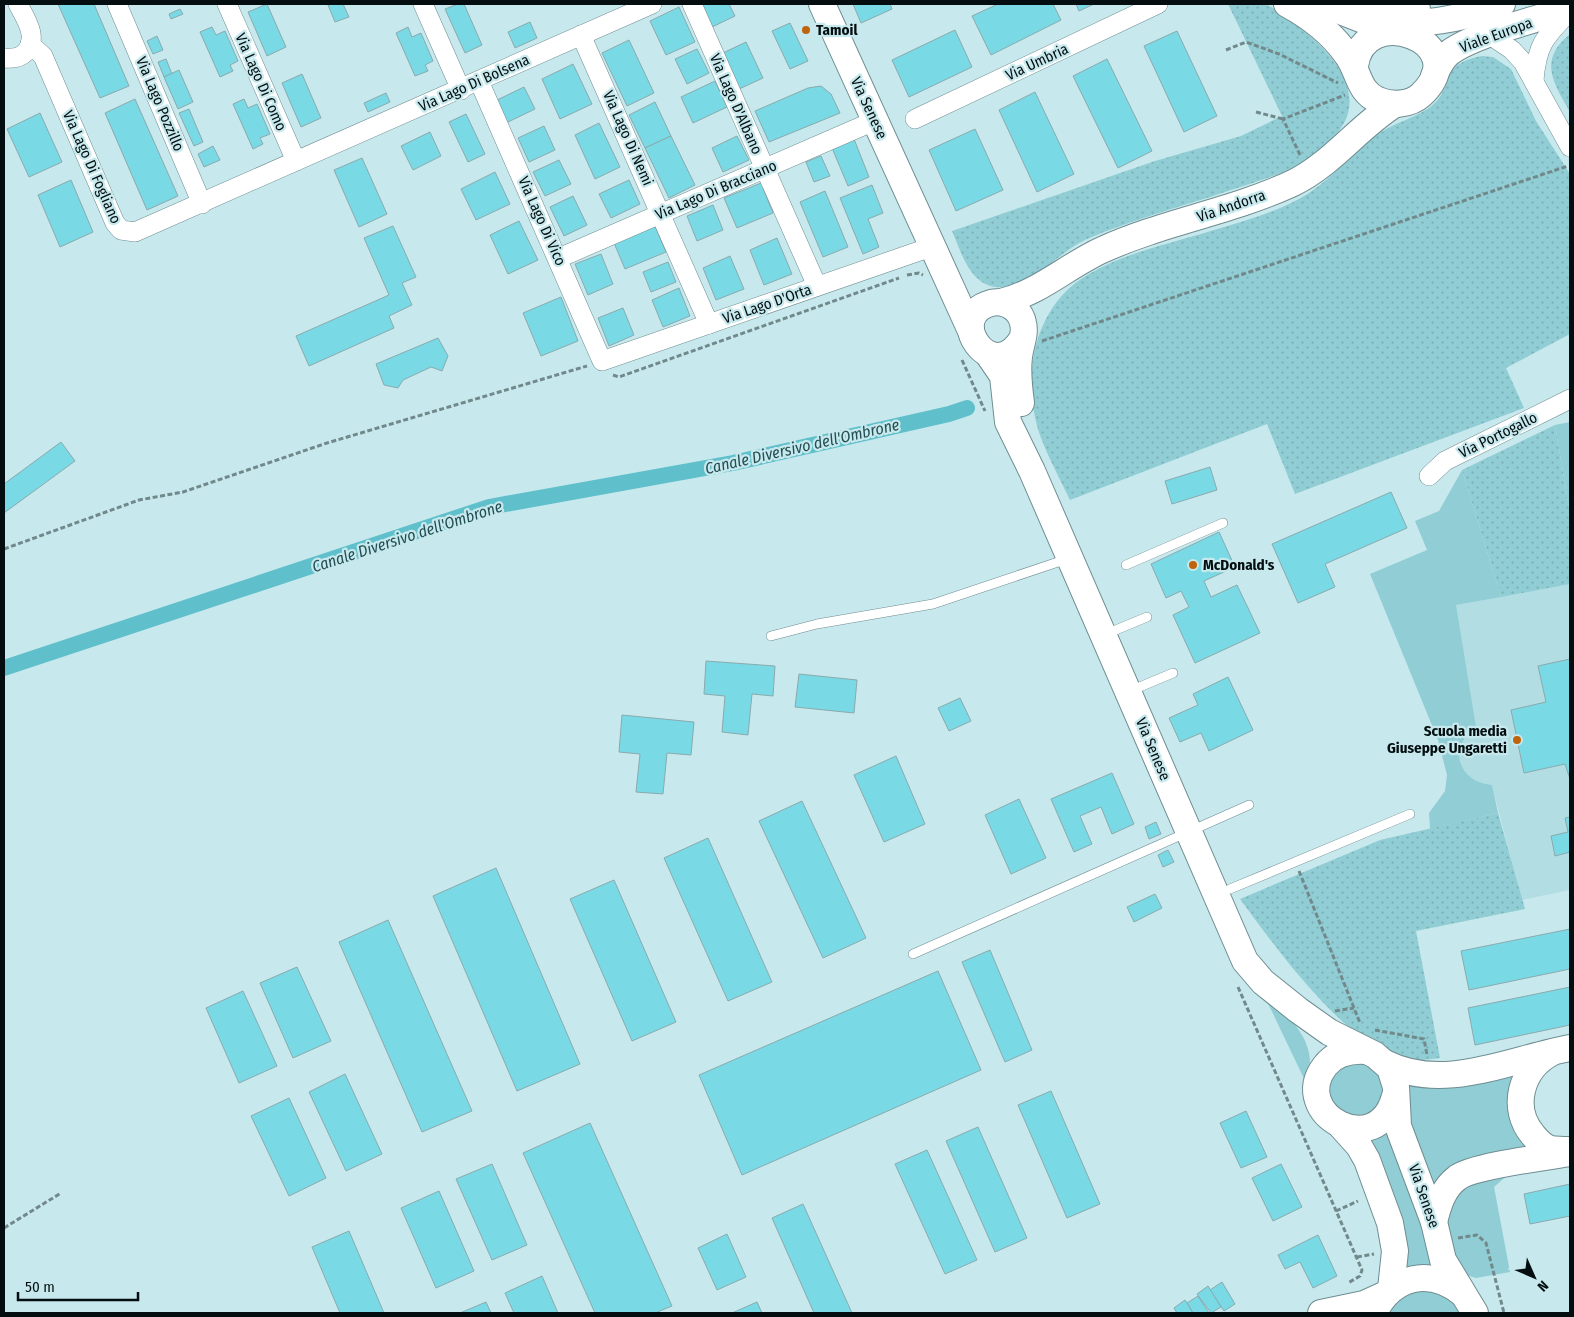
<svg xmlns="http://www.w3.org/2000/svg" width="1574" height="1317" viewBox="0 0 1574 1317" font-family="'Fira Sans Condensed',sans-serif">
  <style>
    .built { fill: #b2dee3 }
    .green { fill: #91cdd4 }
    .park { fill: url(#park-dots) }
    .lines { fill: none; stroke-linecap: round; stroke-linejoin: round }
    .canal { stroke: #5fbfca; stroke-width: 16 }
    .building { fill: #79d9e4; stroke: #8aaaae }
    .lane-casing { stroke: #6e8d91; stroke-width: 10 }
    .street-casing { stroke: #6e8d91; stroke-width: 20 }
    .secondary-casing { stroke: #6e8d91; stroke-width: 28 }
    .path { stroke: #72898c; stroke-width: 3; stroke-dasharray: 5 2.5; stroke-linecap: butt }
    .lane { stroke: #fff; stroke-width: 9 }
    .street { stroke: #fff; stroke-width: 19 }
    .secondary { stroke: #fff; stroke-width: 26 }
    .poi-dot { fill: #bf640c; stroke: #c7e9ed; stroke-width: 2 }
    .labels { text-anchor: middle; stroke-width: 4.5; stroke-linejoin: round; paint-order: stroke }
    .poi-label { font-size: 15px; font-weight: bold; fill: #040e10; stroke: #c7e9ed; text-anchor: start }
    .street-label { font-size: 15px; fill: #040e10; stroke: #c7e9ed }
    .water-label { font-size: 16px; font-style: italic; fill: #224e53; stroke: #c7e9ed }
  </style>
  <defs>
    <pattern id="park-dots" width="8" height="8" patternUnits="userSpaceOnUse" patternTransform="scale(1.25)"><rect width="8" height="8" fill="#91cdd4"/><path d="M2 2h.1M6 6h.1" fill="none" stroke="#7bafb5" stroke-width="1.8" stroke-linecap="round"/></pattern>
  </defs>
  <rect width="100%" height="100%" fill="#c7e9ed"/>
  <!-- built -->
  <polygon class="built" points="1570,584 1570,890 1522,900 1492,786 1477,783 1471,779 1461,767 1460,759 1461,744 1470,731 1456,605"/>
  <!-- green -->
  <g class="green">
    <polygon points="1570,422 1570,513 1555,425"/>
    <path d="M1462,470L1501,597L1456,605L1476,727C1448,747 1457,782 1492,785L1498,813L1430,829L1429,813L1445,791L1447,775L1438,740L1370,574L1427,550L1415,521L1439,511Z"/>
    <path d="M1265,997C1285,1013 1309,1033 1310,1061C1310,1069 1308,1077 1307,1085Z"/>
    <circle cx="1357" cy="1090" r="27"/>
    <polygon points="1521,1070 1537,1147 1436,1192 1411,1139 1407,1079"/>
    <polygon points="1389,1131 1406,1166 1434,1266 1404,1269 1369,1140"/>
    <polygon points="1510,1173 1494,1187 1510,1272 1476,1278 1457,1272 1445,1221 1446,1213 1465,1183"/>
    <path d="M1418,1290C1439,1292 1450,1297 1462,1313H1387L1401,1297Z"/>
  </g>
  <!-- park -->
  <g class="park">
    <path d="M1228,4C1238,4 1255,1 1265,4C1274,7 1283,15 1291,21C1323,44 1371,89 1339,131C1313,167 1267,178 1228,191C1181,207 1130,220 1085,240C1057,253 1029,291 996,287C969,284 961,251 952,231L1155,161L1241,136L1282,116Z"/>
    <path d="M1570,34V112C1553,82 1538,60 1570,34Z"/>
    <path d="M1482,56L1493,57L1511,69L1536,121L1570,174V334L1506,368L1524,408L1295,494L1267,424L1070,500C1060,479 1049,459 1041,438C1020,380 1032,306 1089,274C1126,252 1173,243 1214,230C1246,220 1281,211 1309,193C1334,176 1354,152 1378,134C1394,123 1414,118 1429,108C1456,89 1436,64 1482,56Z"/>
    <polygon points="1555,425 1570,513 1570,584 1501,597 1462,470"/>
    <path d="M1498,813L1525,909L1416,931L1440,1058C1430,1059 1419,1061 1410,1060C1348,1051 1275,946 1240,899L1380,840Z"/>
  </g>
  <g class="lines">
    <!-- canal -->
    <polyline class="canal" points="4,668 489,507 733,463 949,414 967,408"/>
  </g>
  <!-- building -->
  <g class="building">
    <polygon points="58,4 94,4 129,86 100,98"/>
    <polygon points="267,4 286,47 267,56 248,12"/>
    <polygon points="331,4 343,4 349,17 335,22 328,5"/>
    <polygon points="458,4 464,4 482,45 465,53 445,9"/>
    <polygon points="699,4 729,4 735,16 710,28"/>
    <polygon points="853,4 890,4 892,9 861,23"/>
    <polygon points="998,4 1053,4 1061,20 991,55 972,16"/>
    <polygon points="1076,4 1094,4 1079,11"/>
    <polygon points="679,7 695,42 666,55 650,21"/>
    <polygon points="180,9 183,14 171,19 169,14"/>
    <polygon points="530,22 537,38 515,48 508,32"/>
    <polygon points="790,23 808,61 790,69 772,31"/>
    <polygon points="212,27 216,35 225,31 238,61 230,65 233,71 220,77 200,32"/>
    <polygon points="408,27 412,37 421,33 433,61 425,65 428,71 415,76 396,33"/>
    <polygon points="955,30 972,67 909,97 892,60"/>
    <polygon points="1177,31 1217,116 1184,132 1144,46"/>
    <polygon points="157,36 163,50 153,54 147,41"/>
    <polygon points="629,40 654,93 627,106 602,53"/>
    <polygon points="746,42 763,78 739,89 723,53"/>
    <polygon points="697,49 709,73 687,84 675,59"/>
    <polygon points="166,59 172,74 164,77 158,62"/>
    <polygon points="1107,59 1152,151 1118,168 1073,76"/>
    <polygon points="573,64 592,104 560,119 542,79"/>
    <polygon points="179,70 193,102 178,109 164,77"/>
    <polygon points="302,74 321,118 301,127 282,83"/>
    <polygon points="715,81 727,107 693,123 681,97"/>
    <polygon points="821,86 831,94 840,113 769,142 755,111 808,88"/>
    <polygon points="524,87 535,109 506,123 495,101"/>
    <polygon points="1035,92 1074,174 1037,192 999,110"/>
    <polygon points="386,93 390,102 368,112 364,103"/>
    <polygon points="135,99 178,196 147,210 105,113"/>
    <polygon points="244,99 248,108 257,104 270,134 260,138 263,144 253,149 233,104"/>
    <polygon points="655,102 671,136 645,148 629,115"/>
    <polygon points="189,109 203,142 194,146 179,113"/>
    <polygon points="40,113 62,162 29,177 7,129"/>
    <polygon points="466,114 485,154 468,162 449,122"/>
    <polygon points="599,123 620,167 595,179 575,135"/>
    <polygon points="544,126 555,150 529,162 518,138"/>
    <polygon points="975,129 1003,190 956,211 929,150"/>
    <polygon points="430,132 441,156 413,170 401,146"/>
    <polygon points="671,136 695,185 669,198 645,148"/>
    <polygon points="737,136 749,160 723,172 712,148"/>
    <polygon points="854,139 869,177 848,186 832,148"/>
    <polygon points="213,146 220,160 204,167 198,154"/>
    <polygon points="821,156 830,176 814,182 806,162"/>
    <polygon points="362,158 387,214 359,227 334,170"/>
    <polygon points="559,160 571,184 545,196 533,172"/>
    <polygon points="495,172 510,204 476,220 461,189"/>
    <polygon points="71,180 93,232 60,247 38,195"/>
    <polygon points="629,180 640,204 611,218 599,194"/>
    <polygon points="761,183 773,213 737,228 724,198"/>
    <polygon points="872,185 883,213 868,219 879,247 863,254 840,198"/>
    <polygon points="825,191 848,247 823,257 800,202"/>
    <polygon points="573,196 587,225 564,236 550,207"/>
    <polygon points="713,205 723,230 697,241 687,216"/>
    <polygon points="519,221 538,260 508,274 490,235"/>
    <polygon points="393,226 416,277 402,283 412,305 389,316 394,328 309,366 296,336 389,295 364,238"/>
    <polygon points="655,226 666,252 625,269 614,243"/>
    <polygon points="777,238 792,274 764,285 750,250"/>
    <polygon points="601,254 613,284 588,295 575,264"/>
    <polygon points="730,256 744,289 716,300 703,268"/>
    <polygon points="668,262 676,282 651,292 643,272"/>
    <polygon points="679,288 690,316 663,327 652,300"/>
    <polygon points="561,297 578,341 541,356 523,313"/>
    <polygon points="623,308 634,335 609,346 598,318"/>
    <polygon points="438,338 448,356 442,371 431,367 403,380 398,388 384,385 376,364"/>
    <polygon points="61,442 75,461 4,513 4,484"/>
    <polygon points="1210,467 1217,490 1172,504 1165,481"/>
    <polygon points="1391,492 1407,528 1325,564 1335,587 1298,603 1272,544"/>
    <polygon points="1219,532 1235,567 1204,581 1211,597 1237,585 1260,633 1195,663 1173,615 1189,607 1181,591 1166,598 1151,564"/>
    <polygon points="1570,659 1570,779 1565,764 1524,773 1511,710 1546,702 1538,666"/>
    <polygon points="706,661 775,666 773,696 752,694 748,735 722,732 725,696 704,694"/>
    <polygon points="799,674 857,680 854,713 795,707"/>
    <polygon points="1228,677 1253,730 1209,751 1201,733 1180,742 1169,718 1198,705 1193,694"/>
    <polygon points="960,698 971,721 949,731 938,708"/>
    <polygon points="622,715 694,722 691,755 667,753 663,794 636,792 640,754 619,752"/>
    <polygon points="896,756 925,824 884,842 854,775"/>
    <polygon points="1112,773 1134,824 1112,834 1101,807 1080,816 1092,844 1074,852 1051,799"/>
    <polygon points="1019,799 1046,858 1011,874 985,815"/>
    <polygon points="802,801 866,938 823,958 759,821"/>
    <polygon points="1570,817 1570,852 1555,856 1551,836 1568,832 1565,818"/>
    <polygon points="1156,822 1161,834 1149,839 1145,827"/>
    <polygon points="708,838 772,982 728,1001 664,858"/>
    <polygon points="1168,850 1174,862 1163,867 1158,855"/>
    <polygon points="496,868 580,1064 517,1091 433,896"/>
    <polygon points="614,880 676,1022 632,1041 570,899"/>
    <polygon points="1155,894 1162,908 1134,922 1127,907"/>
    <polygon points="388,920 472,1111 422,1132 339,942"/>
    <polygon points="1570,929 1570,969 1469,990 1461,951"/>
    <polygon points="990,950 1032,1050 1005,1062 962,962"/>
    <polygon points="297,967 331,1041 293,1058 260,983"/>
    <polygon points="938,971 981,1070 742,1175 699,1075"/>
    <polygon points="1570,987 1570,1025 1475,1045 1468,1008"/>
    <polygon points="243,991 277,1066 239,1083 206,1008"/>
    <polygon points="345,1074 382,1154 346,1171 309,1092"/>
    <polygon points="1051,1091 1100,1204 1067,1218 1018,1105"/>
    <polygon points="289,1098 326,1178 289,1196 251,1116"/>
    <polygon points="1246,1111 1267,1157 1241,1168 1220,1123"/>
    <polygon points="590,1123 672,1306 655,1313 595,1313 523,1153"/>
    <polygon points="978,1127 1027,1238 995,1252 946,1141"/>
    <polygon points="927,1150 977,1260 945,1274 895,1164"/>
    <polygon points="492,1164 527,1245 492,1260 456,1179"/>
    <polygon points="1281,1164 1302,1207 1273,1221 1252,1178"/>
    <polygon points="1570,1184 1570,1216 1530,1224 1524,1194"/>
    <polygon points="439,1191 474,1271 436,1288 401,1208"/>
    <polygon points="803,1204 852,1313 814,1313 772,1218"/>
    <polygon points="349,1231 384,1313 340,1313 312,1247"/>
    <polygon points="727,1234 746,1277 717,1290 698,1248"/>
    <polygon points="1318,1235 1337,1276 1313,1288 1300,1262 1285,1269 1278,1255"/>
    <polygon points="542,1276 558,1313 514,1313 505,1293"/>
    <polygon points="1222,1282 1235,1304 1224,1311 1210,1290"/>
    <polygon points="1208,1286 1221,1307 1211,1313 1197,1294"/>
    <polygon points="1198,1296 1209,1313 1193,1313 1187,1303"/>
    <polygon points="1185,1300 1187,1303 1193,1313 1177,1313 1174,1308"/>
    <polygon points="486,1302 491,1313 460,1313"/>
    <polygon points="757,1302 762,1313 732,1313"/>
  </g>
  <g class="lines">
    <defs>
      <g id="lane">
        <polyline points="1126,565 1223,523"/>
        <polyline points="1106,634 1147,617"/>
        <polyline points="771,636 817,624 933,604 1067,559"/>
        <polyline points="1130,691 1173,673"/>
        <polyline points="1230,889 1410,814"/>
        <polyline points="913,954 1249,805"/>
      </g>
      <g id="street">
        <polyline points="117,4 202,204"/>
        <polyline points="227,4 296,161"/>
        <polyline points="423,4 461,90"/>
        <polyline points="692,4 817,286"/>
        <polyline points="581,35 709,324"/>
        <polyline points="1490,35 1512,50 1523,62 1570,147"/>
        <polyline points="30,44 43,56 115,223 121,230 135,232 652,4"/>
        <path d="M4,58C12,59 20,58 26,52C39,37 25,18 18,4"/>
        <path d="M1534,80C1537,43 1546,36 1570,11"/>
        <polyline points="479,81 602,361 931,247"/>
        <polyline points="915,119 1158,4"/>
        <polyline points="559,258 874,121"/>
        <polyline points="1429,476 1445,461 1570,399"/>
      </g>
      <g id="secondary">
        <polyline points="822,4 971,331"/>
        <path d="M1287,4C1311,17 1331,32 1347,55C1359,71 1358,92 1378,100C1392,106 1410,105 1421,95C1477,42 1363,0 1355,66"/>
        <polyline points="1322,4 1363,20 1383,24"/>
        <polyline points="1364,4 1391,9 1417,9"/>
        <path d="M1400,24C1435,23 1470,17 1502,4"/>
        <path d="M1434,76C1438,67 1442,59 1449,53C1474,34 1538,19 1570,9"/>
        <path d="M1001,302C1039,293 1067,266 1102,250C1163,222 1231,212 1293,183C1332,164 1358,127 1395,104"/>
        <polyline points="988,354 1003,376 1008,422 1032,471 1245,961 1263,982 1298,1010 1329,1032 1375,1055 1390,1068 1396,1087 1398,1126 1434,1222 1443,1260 1475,1313"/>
        <path d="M1021,403C1019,388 1017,372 1019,357C1020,346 1026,334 1023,323C1022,318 1019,313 1016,310C1009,304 1000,301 991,303C943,316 992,388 1022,339"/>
        <path d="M1366,1051C1350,1050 1335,1053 1325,1066C1288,1114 1378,1163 1395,1096"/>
        <path d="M1551,1053C1521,1069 1510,1108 1533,1135C1537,1140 1544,1147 1551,1149C1557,1150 1564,1150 1570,1150"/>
        <path d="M1385,1063C1444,1093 1510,1059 1570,1048"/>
        <polyline points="1341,1126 1359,1146 1367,1160 1390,1223 1395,1251 1391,1289"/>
        <path d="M1434,1222C1438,1206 1443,1188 1457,1178C1472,1166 1547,1157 1570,1153"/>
        <polyline points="1321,1313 1364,1304 1386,1294"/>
        <path d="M1374,1313C1392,1276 1429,1267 1462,1293"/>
      </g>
    </defs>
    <!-- lane casing -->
    <use href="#lane" class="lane-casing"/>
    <!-- street casing -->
    <use href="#street" class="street-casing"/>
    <!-- secondary casing -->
    <use href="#secondary" class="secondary-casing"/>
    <!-- path -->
    <g class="path">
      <polyline points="1226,50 1246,42 1279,54 1338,83"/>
      <polyline points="1256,112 1283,119"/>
      <polyline points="1300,155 1283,119 1345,95"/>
      <polyline points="907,275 919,273 923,275"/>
      <polyline points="1042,341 1568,166"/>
      <polyline points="962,360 985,411"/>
      <polyline points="613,375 619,377 899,278"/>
      <polyline points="4,549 139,500 183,492 327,443 587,366"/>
      <polyline points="1299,871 1360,1023"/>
      <polyline points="1238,987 1362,1270 1360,1276 1348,1283"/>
      <polyline points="1335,1011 1354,1008"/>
      <polyline points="1375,1030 1424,1039 1427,1055"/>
      <polyline points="1336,1211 1358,1201"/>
      <polyline points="4,1228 61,1193"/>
      <polyline points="1458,1238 1477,1235 1486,1243 1504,1313"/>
      <polyline points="1357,1257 1374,1254"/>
    </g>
    <!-- lane -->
    <use href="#lane" class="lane"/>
    <!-- street -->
    <use href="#street" class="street"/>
    <!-- secondary -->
    <use href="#secondary" class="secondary"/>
  </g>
  <!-- markers -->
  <g class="poi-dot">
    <circle cx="806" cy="30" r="5"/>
    <circle cx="1193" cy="565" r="5"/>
    <circle cx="1517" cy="740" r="5"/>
  </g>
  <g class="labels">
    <!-- poi labels -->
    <g class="poi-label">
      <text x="816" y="35">Tamoil</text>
      <text x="1203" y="570">McDonald's</text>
      <text x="1507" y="736" text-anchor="end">Scuola media<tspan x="1507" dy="17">Giuseppe Ungaretti</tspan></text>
    </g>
    <!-- street labels -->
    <g class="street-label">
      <text transform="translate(1496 35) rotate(-20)" y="5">Viale Europa</text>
      <text transform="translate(1037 62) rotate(-25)" y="5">Via Umbria</text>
      <text transform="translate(261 82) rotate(66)" y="5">Via Lago Di Como</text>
      <text transform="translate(474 83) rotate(-24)" y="5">Via Lago Di Bolsena</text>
      <text transform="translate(160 104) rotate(67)" y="5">Via Lago Pozzillo</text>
      <text transform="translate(736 104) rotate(66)" y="5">Via Lago D'Albano</text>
      <text transform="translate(869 108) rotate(65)" y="5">Via Senese</text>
      <text transform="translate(628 138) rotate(66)" y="5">Via Lago Di Nemi</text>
      <text transform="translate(92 167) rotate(66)" y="5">Via Lago Di Fogliano</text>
      <text transform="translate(716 190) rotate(-23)" y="5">Via Lago Di Bracciano</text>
      <text transform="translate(1231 206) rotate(-19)" y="5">Via Andorra</text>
      <text transform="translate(542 221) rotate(66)" y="5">Via Lago Di Vico</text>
      <text transform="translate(767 304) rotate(-19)" y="5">Via Lago D'Orta</text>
      <text transform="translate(1498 435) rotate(-26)" y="5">Via Portogallo</text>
      <text transform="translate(1153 749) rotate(67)" y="5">Via Senese</text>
      <text transform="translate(1424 1196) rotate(71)" y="5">Via Senese</text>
    </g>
    <!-- water labels -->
    <g class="water-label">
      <text transform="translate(802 446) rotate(-13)" y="6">Canale Diversivo dell'Ombrone</text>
      <text transform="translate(407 536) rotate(-18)" y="6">Canale Diversivo dell'Ombrone</text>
    </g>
  </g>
  <!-- border -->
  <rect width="1574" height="1317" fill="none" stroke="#040e10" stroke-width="10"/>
  <!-- north arrow -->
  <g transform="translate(1534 1277) rotate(135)" stroke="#c7e9ed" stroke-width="4" paint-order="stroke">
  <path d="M0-4L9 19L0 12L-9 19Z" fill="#040e10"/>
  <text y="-8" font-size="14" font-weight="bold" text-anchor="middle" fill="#040e10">N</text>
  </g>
  <!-- scale -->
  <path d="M18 1292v8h120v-8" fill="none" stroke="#040e10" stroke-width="2.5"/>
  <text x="25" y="1292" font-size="15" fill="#040e10" stroke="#c7e9ed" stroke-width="4" paint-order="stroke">50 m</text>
</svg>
